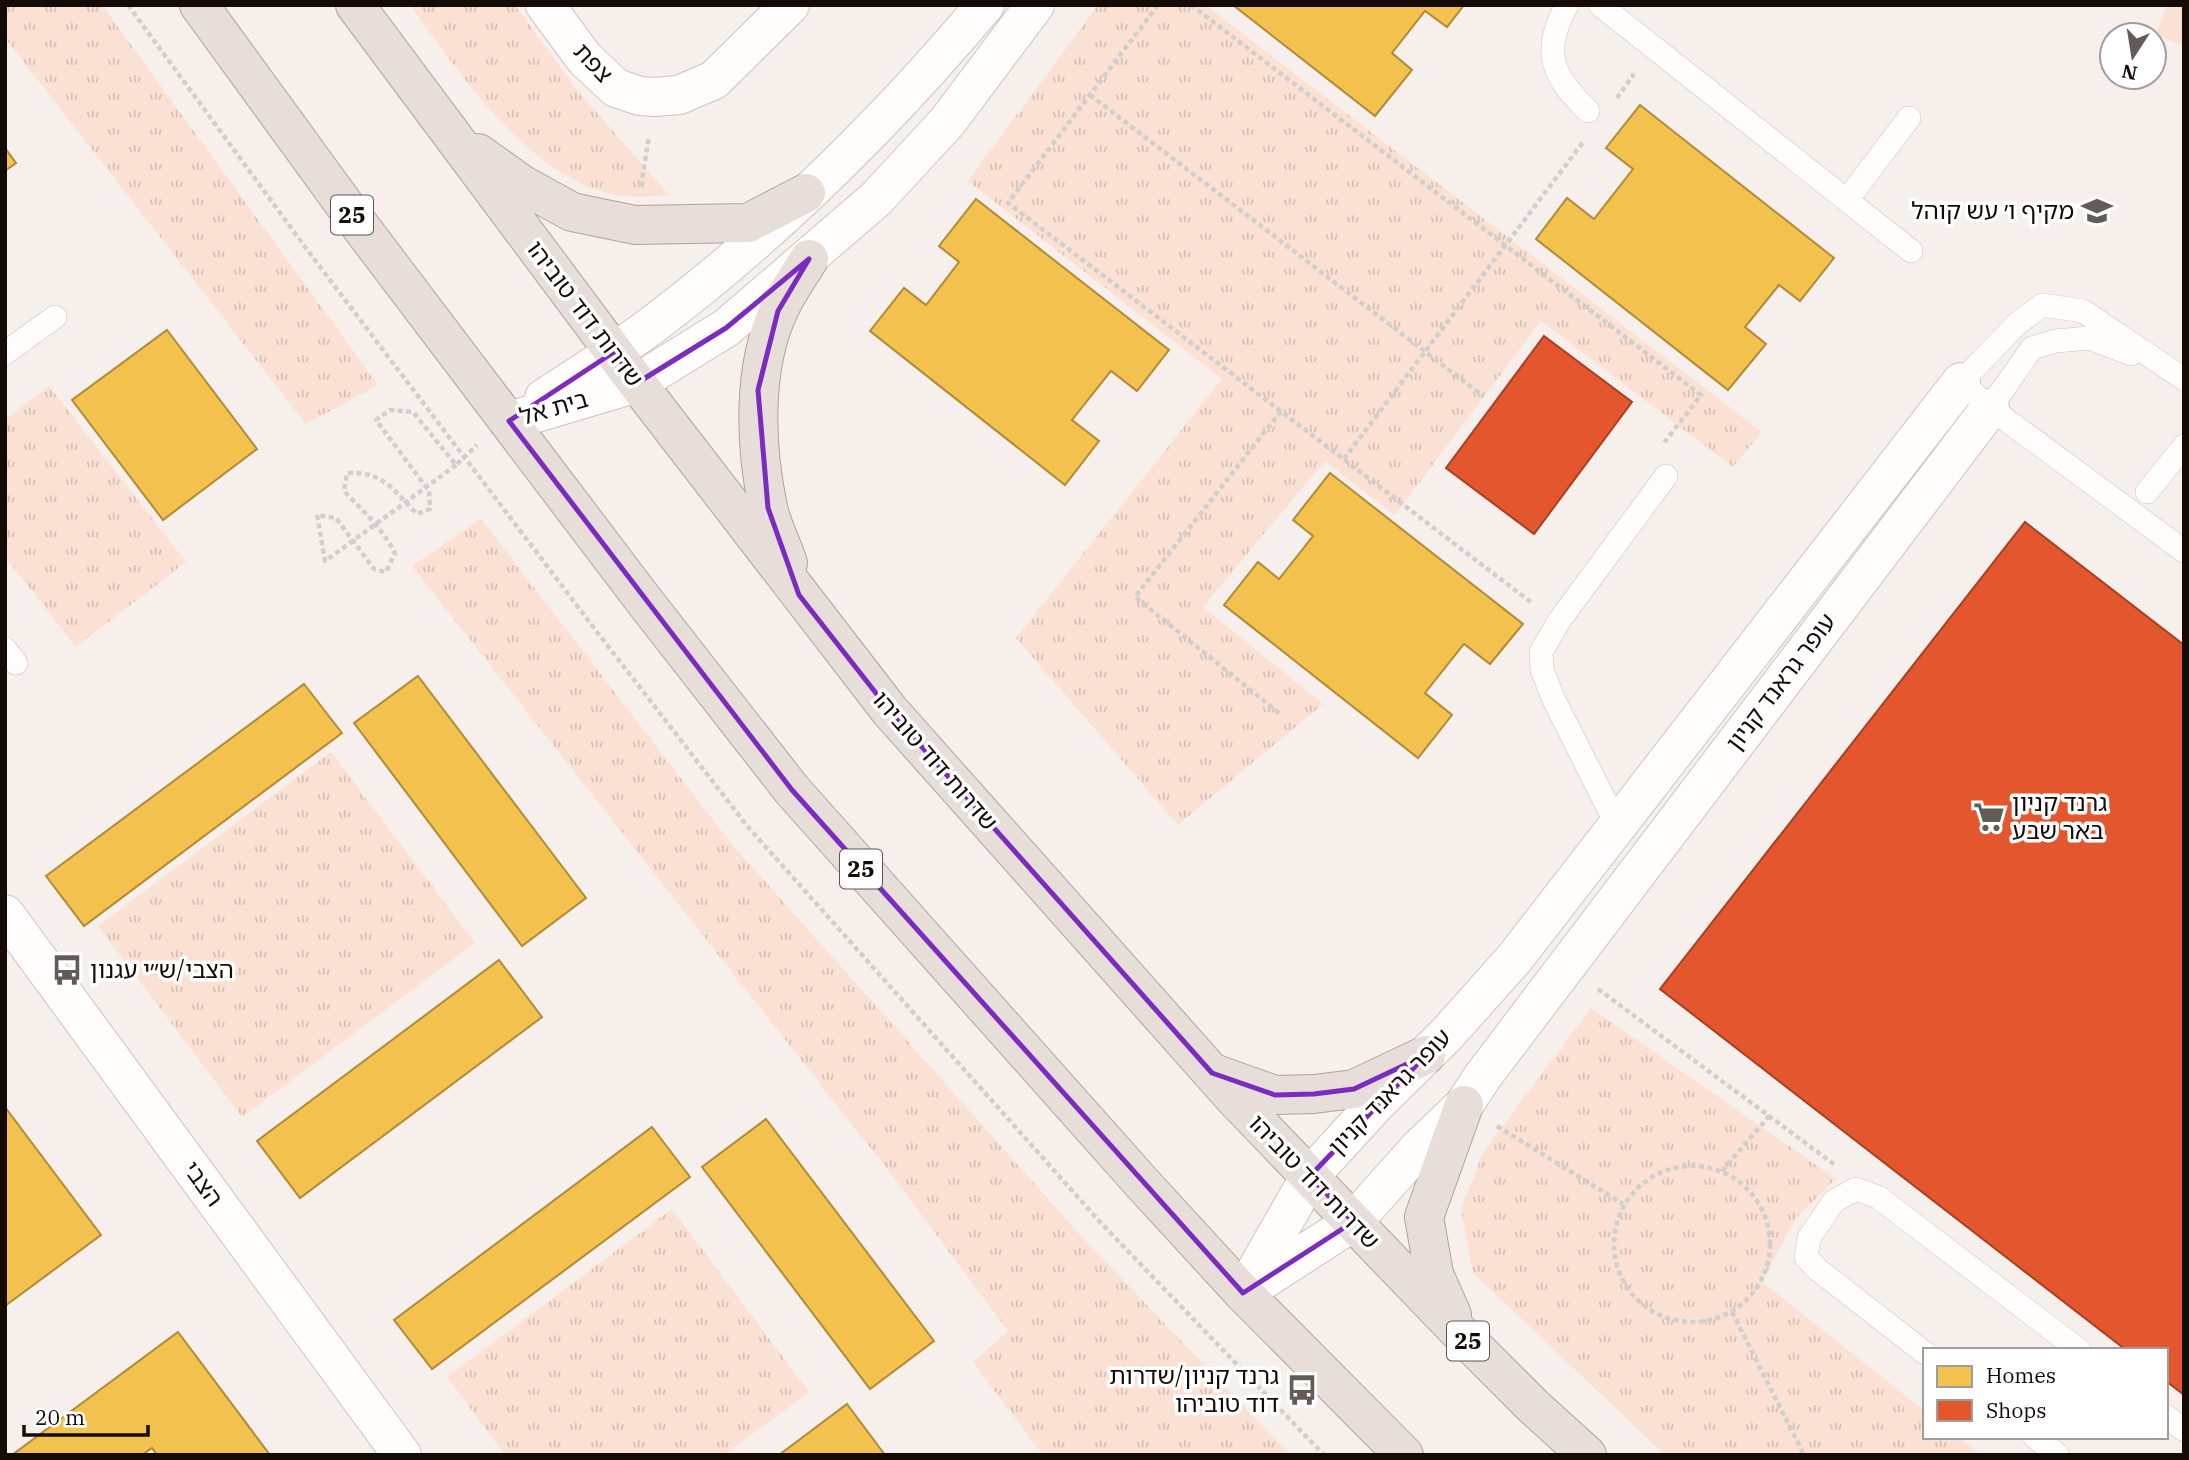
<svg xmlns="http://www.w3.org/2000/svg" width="2189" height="1460" viewBox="0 0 2189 1460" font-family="'IBM Plex Serif','Noto Sans Hebrew',serif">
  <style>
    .grass { fill: url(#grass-tufts) }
    .pitch { fill: #fbe1d3 }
    .homes { fill: #f2c14e; stroke: #b08a38; stroke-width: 2 }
    .shops { fill: #e4572e; stroke: #a64022; stroke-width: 2 }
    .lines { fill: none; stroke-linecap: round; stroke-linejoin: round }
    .service-casing { stroke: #ccc4bf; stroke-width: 24 }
    .minor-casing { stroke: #ccc4bf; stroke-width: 40 }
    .tertiary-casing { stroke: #ccc4bf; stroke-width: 40 }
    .trunk-casing { stroke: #afa29b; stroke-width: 40 }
    .path { stroke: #d1cecc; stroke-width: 4.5; stroke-dasharray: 5 3.5; stroke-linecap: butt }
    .service { stroke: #fefdfc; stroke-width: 23 }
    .minor { stroke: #fefdfc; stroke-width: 38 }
    .tertiary { stroke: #fefdfc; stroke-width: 38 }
    .trunk { stroke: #e7deda; stroke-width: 38 }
    .marked { fill: none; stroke: #7b2cbf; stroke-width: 5; stroke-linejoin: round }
    .labels { text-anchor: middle; stroke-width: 7; stroke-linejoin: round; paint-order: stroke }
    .shield { fill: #fff; stroke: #5b5451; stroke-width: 2 }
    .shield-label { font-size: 23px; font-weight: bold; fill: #150b06 }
    .street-label { font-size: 24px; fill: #150b06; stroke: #fff }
    .poi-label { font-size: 24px; fill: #150b06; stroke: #fff; text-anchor: end }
  </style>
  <defs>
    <pattern id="grass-tufts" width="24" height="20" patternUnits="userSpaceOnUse" patternTransform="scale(1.75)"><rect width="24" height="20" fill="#fbe1d3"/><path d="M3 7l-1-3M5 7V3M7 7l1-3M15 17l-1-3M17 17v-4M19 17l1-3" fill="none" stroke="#d6c0b4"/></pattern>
  </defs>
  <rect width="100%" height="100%" fill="#f6efeb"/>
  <!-- grass -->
  <g class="grass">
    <polygon points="5,5 102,5 378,385 306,424 5,38"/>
    <path d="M410,5H515L577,90L670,196C653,196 633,198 616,195C527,177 460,73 410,5Z"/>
    <polygon points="1098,5 1205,5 1762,432 1733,467 1541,321 1395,515 1325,461 1203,607 1323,704 1178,825 1016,638 1222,379 968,181"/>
    <polygon points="49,386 186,562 76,647 5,557 5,420"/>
    <polygon points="481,519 730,842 1082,1237 1290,1455 1043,1455 973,1362 1008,1331 891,1174 412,566"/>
    <polygon points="331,752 475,943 242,1117 98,926"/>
    <polygon points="1591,1008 1836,1179 1795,1219 1762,1282 1925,1411 1925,1437 1958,1437 1980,1455 1665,1455 1473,1273 1461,1209 1483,1153"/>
    <polygon points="672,1209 809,1392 724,1455 505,1455 447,1377"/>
  </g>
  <!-- pitch -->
  <polygon class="pitch" points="2167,5 2184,5 2184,46 2156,35"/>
  <!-- homes -->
  <g class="homes">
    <polygon points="1233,5 1464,5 1447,27 1425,11 1392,53 1412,70 1375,116"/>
    <polygon points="1640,105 1834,258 1800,301 1779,285 1745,327 1766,344 1728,390 1536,239 1567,198 1594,219 1633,169 1606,148"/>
    <polygon points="5,148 16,163 5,171"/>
    <polygon points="976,199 1169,350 1137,391 1111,371 1072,420 1099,441 1065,485 870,331 904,288 926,305 959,262 939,246"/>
    <polygon points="167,330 257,449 163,520 72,400"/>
    <polygon points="1330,473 1523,624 1490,664 1464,644 1425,693 1452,715 1418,758 1224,605 1258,562 1279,579 1313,536 1293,520"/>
    <polygon points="418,676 586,898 522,946 354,723"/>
    <polygon points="304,684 342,733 84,926 46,876"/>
    <polygon points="499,960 542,1017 300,1198 257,1141"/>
    <polygon points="5,1107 101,1235 5,1306"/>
    <polygon points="766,1119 934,1341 870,1389 702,1167"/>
    <polygon points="652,1127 690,1177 432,1369 394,1320"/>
    <polygon points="178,1332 270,1455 157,1455 152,1448 142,1455 12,1455"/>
    <polygon points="847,1404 885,1455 779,1455"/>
  </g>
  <!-- shops -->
  <g class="shops">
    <polygon points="1544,336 1632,402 1534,534 1446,468"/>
    <polygon points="2025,522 2184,645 2184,1395 2166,1381 2166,1350 2126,1350 1660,989"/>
  </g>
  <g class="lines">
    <defs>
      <g id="service">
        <path d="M1567,5C1541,52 1552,76 1588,111"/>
        <polyline points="1600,5 1911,251"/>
        <polyline points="1847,200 1909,118"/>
        <polyline points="5,353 55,317"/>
        <polyline points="2184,379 2083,311 2042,305 2018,323 1961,382 1990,408 2184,551"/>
        <polyline points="1990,408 2032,348 2056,341 2089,338 2131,354"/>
        <polyline points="2147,492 2184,446"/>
        <polyline points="5,649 16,663"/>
        <polyline points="1617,825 1554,700 1542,670 1541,652 1559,621 1666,476"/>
        <polyline points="1925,1353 1817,1269 1806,1257 1809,1238 1834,1201 1856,1189 1878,1197 2079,1350"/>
        <polyline points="2166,1416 2184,1430"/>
        <polyline points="2035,1437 2058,1455"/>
      </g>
      <g id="minor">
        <polyline points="545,5 585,59 616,88 640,96 655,97 679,95 714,80 790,5"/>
        <polyline points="5,914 402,1455"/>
        <polyline points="1246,1288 1310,1176 1376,1104 1446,1035 1514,959 1961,382"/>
        <polyline points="1243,1293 1353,1222 1419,1148 1464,1105 1483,1076 1990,408"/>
      </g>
      <g id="tertiary">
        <path d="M544,398C580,375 616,352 651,326C772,235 887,121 985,5"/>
        <polyline points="509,421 637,383 726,328 876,199 948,121 1035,5"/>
      </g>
      <g id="trunk">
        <polyline points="199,5 354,218 642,598 792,790 1142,1183 1243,1293 1404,1455"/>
        <polyline points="355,5 637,383 890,711 1235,1099 1460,1333 1533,1406 1587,1455"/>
        <polyline points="478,153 523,185 572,212 635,225 748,223 806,193"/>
        <path d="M788,563C782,545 772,526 768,507C755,446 752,368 779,310C787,292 799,276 809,259"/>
        <polyline points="1216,1074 1275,1095 1314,1094 1354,1089 1426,1055"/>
        <polyline points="1452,1315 1434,1274 1424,1217 1464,1105"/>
      </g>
    </defs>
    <!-- service casing -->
    <use href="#service" class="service-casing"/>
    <!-- minor casing -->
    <use href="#minor" class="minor-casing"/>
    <!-- tertiary casing -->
    <use href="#tertiary" class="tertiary-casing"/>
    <!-- trunk casing -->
    <use href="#trunk" class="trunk-casing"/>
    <!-- path -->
    <g class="path">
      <polyline points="128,5 308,251 597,632 748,827 1100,1222 1324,1455"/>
      <polyline points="1158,5 1008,203 1532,603"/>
      <polyline points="1191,5 1701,395 1664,443"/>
      <polyline points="1090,95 1483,396"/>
      <polyline points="1617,98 1634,74"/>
      <polyline points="641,186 649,136"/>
      <polyline points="1344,459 1584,141"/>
      <path d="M456,465C413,497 369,529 325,561L317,515L336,518L374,569L386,572L395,553C382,528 363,511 344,491L347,473C384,471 394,491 417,514L430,509L429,491L426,487L376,420L390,410L413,412L456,465L477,445"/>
      <polyline points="1279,713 1135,597 1281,411"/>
      <polyline points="1598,989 1835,1165"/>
      <polyline points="1497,1126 1623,1204"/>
      <circle cx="1692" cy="1244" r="78"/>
      <polyline points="1722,1171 1770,1115"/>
      <polyline points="1732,1312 1804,1455"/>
    </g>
    <!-- service -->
    <use href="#service" class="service"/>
    <!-- minor -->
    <use href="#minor" class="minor"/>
    <!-- tertiary -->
    <use href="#tertiary" class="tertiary"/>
    <!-- trunk -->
    <use href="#trunk" class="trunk"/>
  </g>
  <!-- marked area -->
  <path class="marked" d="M809,259L778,311L758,390L768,508L799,595L890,711L1212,1073L1275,1095L1314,1094L1354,1089L1426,1055L1310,1176L1353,1222L1243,1293L792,790L509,421L614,352L637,383L726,328Z"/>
  <!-- icons -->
  <defs>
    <symbol id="school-bare" viewBox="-9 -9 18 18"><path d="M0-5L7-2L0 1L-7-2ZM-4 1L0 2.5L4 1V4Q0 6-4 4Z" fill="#645b56" stroke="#fff" stroke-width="2.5" paint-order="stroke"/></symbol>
    <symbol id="supermarket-bare" viewBox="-9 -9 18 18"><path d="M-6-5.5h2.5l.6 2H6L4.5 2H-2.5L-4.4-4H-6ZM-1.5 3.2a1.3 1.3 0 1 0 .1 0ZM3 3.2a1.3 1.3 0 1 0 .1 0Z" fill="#645b56" stroke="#fff" stroke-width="2.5" paint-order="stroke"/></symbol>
    <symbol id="bus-bare" viewBox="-9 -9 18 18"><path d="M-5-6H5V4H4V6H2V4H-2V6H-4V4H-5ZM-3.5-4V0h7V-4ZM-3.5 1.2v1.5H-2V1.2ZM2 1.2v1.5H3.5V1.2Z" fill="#645b56" stroke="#fff" stroke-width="2.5" paint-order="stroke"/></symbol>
  </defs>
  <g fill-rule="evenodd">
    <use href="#school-bare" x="2075" y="189" width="44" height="44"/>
    <use href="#supermarket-bare" x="1967" y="795" width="44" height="44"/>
    <use href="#bus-bare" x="45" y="948" width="44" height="44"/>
    <use href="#bus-bare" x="1280" y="1368" width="44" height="44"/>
  </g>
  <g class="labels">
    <!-- shield labels -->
    <g class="shield">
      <rect x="331" y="195.5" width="42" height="39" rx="5"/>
      <rect x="840" y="849.5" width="42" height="39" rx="5"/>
      <rect x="1447" y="1321.5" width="42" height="39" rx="5"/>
    </g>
    <g class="shield-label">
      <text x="352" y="223">25</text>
      <text x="861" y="877">25</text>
      <text x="1468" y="1349">25</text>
    </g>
    <!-- street labels -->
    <g class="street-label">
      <text transform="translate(593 63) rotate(47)" y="8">צפת</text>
      <text transform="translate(585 314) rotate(53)" y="8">שדרות דוד טוביהו</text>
      <text transform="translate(554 408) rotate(-16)" y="8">בית אל</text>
      <text transform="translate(1781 682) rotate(-53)" y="8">עופר גראנד קניון</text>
      <text transform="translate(935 761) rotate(49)" y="8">שדרות דוד טוביהו</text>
      <text transform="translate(1390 1092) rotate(-46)" y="8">עופר גראנד קניון</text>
      <text transform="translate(1314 1182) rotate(46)" y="8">שדרות דוד טוביהו</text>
      <text transform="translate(203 1184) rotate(54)" y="8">הצבי</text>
    </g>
    <!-- poi labels -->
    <g class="poi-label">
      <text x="2074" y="219">מקיף ו׳ עש קוהל</text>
      <text x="2012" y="811" text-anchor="start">גרנד קניון<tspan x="2012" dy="28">באר שבע</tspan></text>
      <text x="90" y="978" text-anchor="start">הצבי/ש״י עגנון</text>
      <text x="1279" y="1384">גרנד קניון/שדרות<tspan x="1279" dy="28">דוד טוביהו</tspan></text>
    </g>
  </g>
  <!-- border -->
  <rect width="2189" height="1460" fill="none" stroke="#150b06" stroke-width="14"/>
  <!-- legend -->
  <rect x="1923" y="1348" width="245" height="91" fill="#ffffff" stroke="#a19d9b" stroke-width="2"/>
  <rect x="1937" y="1366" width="35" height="21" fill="#f2c14e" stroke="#a19d9b" stroke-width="2"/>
  <text x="1986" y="1383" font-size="21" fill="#150b06">Homes</text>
  <rect x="1937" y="1400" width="35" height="21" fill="#e4572e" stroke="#a19d9b" stroke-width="2"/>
  <text x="1986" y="1418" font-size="21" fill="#150b06">Shops</text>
  <!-- north arrow -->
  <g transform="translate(2133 56) rotate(192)"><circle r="33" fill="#ffffff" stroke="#a19d9b" stroke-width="2"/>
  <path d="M0-5L12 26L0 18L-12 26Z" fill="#645b56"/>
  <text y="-10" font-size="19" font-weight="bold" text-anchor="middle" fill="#150b06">N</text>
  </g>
  <!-- scale -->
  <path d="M24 1425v10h124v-10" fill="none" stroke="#150b06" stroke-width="3.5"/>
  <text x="35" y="1425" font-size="21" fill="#150b06" stroke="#ffffff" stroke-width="5" paint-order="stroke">20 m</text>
</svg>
